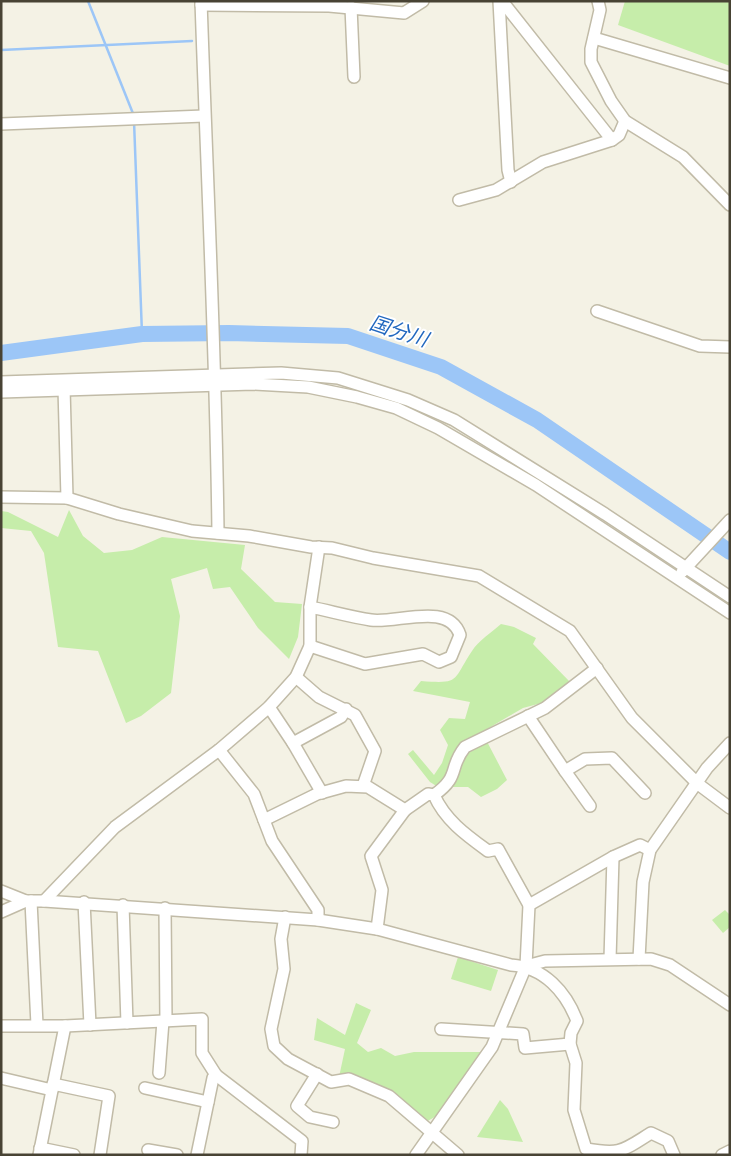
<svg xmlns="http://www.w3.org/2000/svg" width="731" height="1156" viewBox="0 0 731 1156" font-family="Mulish,'Noto Sans JP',sans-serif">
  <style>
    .green { fill: #c6edaa }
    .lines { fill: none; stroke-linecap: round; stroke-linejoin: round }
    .stream { stroke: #9cc6f7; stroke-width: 2.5 }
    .river { stroke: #9cc6f7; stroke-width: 16 }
    .minor-casing { stroke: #c1bba7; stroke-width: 14 }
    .minor { stroke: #fff; stroke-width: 11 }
    .labels { text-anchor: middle; stroke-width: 4; stroke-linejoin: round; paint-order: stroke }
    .water-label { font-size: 20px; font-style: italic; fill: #2268bf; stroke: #fff }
  </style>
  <rect width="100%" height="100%" fill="#f4f2e5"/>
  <!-- green -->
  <g class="green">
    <polygon points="625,1 730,1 730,66 618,25"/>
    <polygon points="69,510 83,536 104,553 132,550 162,537 245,545 241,569 275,602 302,604 298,637 289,659 258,628 230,587 213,589 207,568 171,579 180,616 171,693 141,716 126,723 98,651 58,647 44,553 31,531 1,528 1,511 8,512 58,537"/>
    <path d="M501,624L514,627L536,638L533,644L570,682L549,701L523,708L482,732L507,780L497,789L481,797L468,787H438L430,782L408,754L413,750L434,775L442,763L448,745L440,730L449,718L465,719L470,702L413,691L421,681C461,684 452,681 472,651C478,641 492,632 501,624Z"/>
    <polygon points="725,910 730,915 730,927 723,933 712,920"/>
    <polygon points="458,957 498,970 491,991 451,979"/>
    <polygon points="356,1003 371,1010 357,1043 368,1052 381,1048 395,1056 414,1052 481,1052 438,1115 426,1122 360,1077 339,1077 345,1049 314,1040 317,1018 345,1035"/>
    <polygon points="500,1100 508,1109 523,1142 477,1137"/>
  </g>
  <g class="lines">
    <!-- stream -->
    <g class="stream">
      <polyline points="88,1 134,116"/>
      <polyline points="1,50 192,41"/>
      <polyline points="134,121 142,334"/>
    </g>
    <!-- river -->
    <polyline class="river" points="1,353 142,334 229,333 348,336 441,367 537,420 730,552"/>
    <defs>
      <g id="minor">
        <path d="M201,1C207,178 216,355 218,533"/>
        <polyline points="499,1 508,170 511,182"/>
        <polyline points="502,1 612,140"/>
        <polyline points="598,1 600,10 591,49 591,62 611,101 625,121 683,157 730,205"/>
        <polyline points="201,5 329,6 404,13 423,1"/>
        <polyline points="351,7 354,77"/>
        <polyline points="594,38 730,78"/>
        <polyline points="1,124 204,116"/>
        <polyline points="459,200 496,190 543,162 612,140 619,135 625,121"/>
        <polyline points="597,311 700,346 730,347"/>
        <polyline points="1,382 281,373 338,378 408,400 454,420 605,514 730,597"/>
        <polyline points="64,388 67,498"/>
        <polyline points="1,392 253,384 308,387 357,397 396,408 438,428 536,485 730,613"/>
        <polyline points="1,497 67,498 119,514 192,531 249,536 311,547 332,548 373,558 479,576 570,631 632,718 698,784 730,808"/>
        <polyline points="682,572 730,520"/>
        <path d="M310,607C330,611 351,617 371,620C396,624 449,601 460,635L451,657L439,662L423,654L365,664L310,646"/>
        <polyline points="296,677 319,697 355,715 375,751 363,786"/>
        <polyline points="269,707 293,743 341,717 346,709"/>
        <polyline points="528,716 565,771"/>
        <polyline points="293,743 322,793"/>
        <polyline points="219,750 254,794 272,841 318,910 318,920"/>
        <path d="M434,795C461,776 448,768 465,747L545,708L597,668"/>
        <polyline points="590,806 565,771 585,759 612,758 645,793"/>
        <path d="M264,820L317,794L346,786L368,787L405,810L428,794L434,795C445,820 466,835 488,851L498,849L529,905L526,966L492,1047L416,1155"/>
        <polyline points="1,891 26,901"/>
        <polyline points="31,901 37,1025"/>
        <polyline points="44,901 115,827 219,750 269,707 296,677 310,646 310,607 319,547"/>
        <polyline points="84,902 90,1025"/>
        <polyline points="123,905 127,1023"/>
        <polyline points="529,905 613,857 640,845 650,850"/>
        <polyline points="165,908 166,1021"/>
        <path d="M1,912L26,901H44L318,920L377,929L511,965C544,967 566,992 577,1021L571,1033L570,1044L576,1063L574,1110L586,1149C621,1155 622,1151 651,1133L668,1141L674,1155"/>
        <polyline points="285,917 281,939 284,969 271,1029 274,1046 288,1059 331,1082 349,1079 389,1096 458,1155"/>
        <polyline points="377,929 382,890 371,856 405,810"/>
        <polyline points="610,959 613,857"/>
        <polyline points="639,959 643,882 650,850 707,768 730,743"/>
        <polyline points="526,966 545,961 651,959 670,965 730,1005"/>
        <polyline points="1,1026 65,1026 202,1019 202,1053 216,1075 213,1078 197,1155"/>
        <polyline points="441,1029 523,1034 525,1048 570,1044"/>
        <polyline points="159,1073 163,1021"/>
        <polyline points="317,1074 297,1106 310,1117 333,1122"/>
        <polyline points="216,1075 302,1141 301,1155"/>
        <polyline points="1,1078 52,1090"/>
        <polyline points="53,1084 109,1096 100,1155"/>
        <polyline points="145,1088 208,1102"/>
        <polyline points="40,1148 74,1155"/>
        <polyline points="148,1150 177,1155"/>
        <polyline points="39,1155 65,1026"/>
        <polyline points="722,1155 730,1151"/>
      </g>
    </defs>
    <!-- minor casing -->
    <use href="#minor" class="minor-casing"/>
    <!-- minor -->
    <use href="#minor" class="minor"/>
  </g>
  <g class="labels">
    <!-- water labels -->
    <g class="water-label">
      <text transform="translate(399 331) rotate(18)" y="7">国分川</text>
    </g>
  </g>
  <!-- border -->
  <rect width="731" height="1156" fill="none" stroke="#484334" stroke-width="5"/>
</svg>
